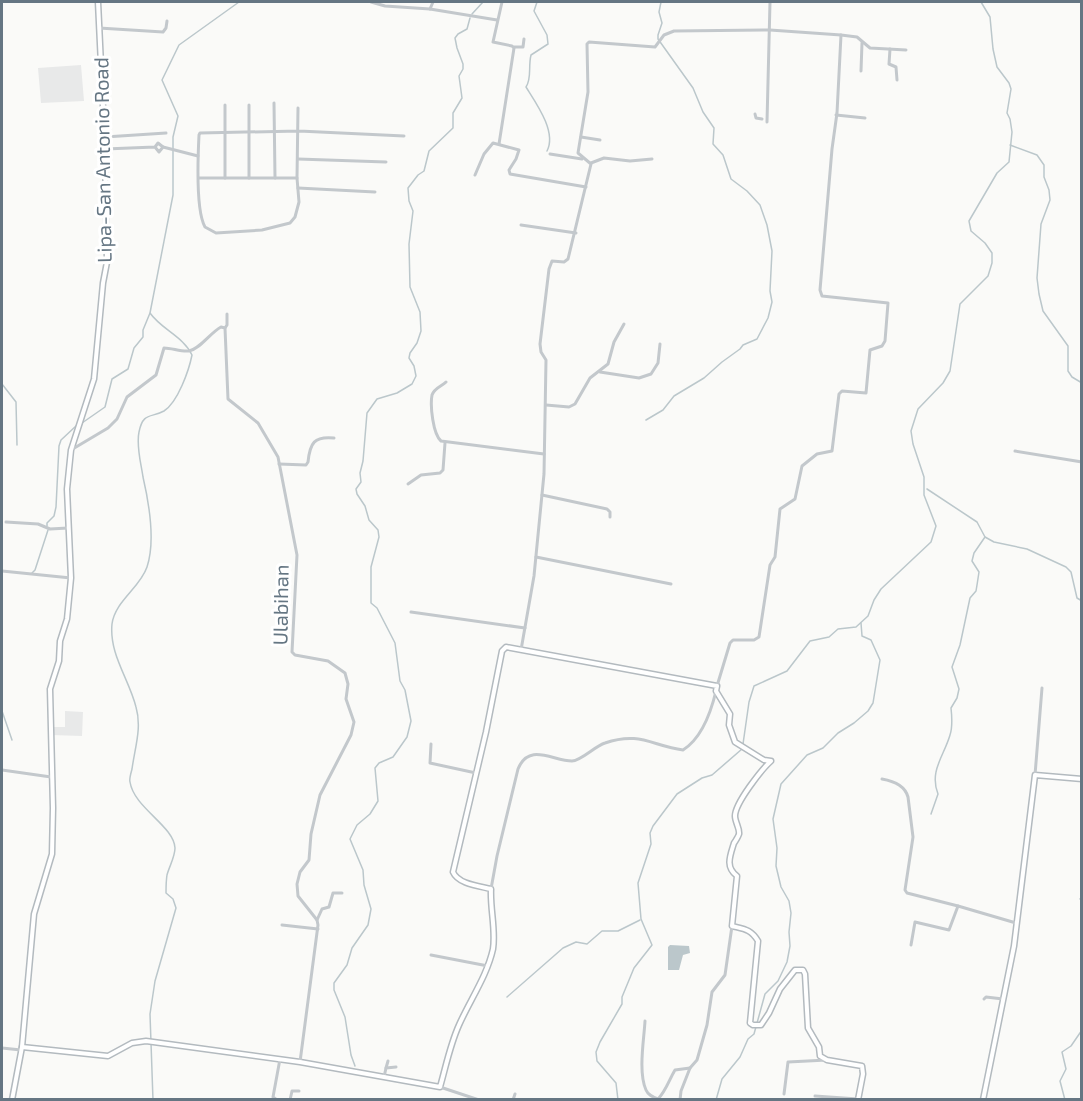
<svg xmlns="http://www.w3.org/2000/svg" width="1083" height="1101" viewBox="0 0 1083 1101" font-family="'Exo 2',sans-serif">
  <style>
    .built { fill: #e8e9e9 }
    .water { fill: #bbc7cb }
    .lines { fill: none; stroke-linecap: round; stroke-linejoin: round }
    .stream { stroke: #bbc7cb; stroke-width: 1.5 }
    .secondary-casing { stroke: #b3babf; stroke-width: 7 }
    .street { stroke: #c3c8cc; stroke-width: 3 }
    .secondary { stroke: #fff; stroke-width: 4 }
    .labels { text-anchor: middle; stroke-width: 6; stroke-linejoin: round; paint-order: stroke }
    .street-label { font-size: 20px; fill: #657683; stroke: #fff }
  </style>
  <rect width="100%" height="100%" fill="#fafaf8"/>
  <!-- built -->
  <g class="built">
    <polygon points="81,65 84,101 41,103 38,68"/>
    <polygon points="65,711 83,712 82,736 51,735 52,727 65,727"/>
  </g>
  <!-- water -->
  <polygon class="water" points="670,945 689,946 690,953 683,955 679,970 668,970 668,947"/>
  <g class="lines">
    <!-- stream -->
    <g class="stream">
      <path d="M537,2L534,11L547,35L548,44L531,55C528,67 532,78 526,87C536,103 557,132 547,151"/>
      <polyline points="472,14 483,2"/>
      <polyline points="1010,145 1037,155 1044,165 1044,177 1049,190 1050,200 1041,224 1037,278 1039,294 1043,311 1068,346 1068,371 1072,377 1082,383"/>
      <path d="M150,313C161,329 184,337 192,355C189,370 178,402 164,411C151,418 143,412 139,432C136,446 141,463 143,477C149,503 156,540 147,567C140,588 115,601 112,624C109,654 129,679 136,707C142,728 135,747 132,769C131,773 129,779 130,782C134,808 174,826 175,848C175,857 169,867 167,875C166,881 166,887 166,893L173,899L176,908L155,981L150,1014L153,1100"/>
      <polyline points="2,384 16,402 17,445"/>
      <polyline points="646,420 663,410 674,396 704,378 722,362 740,349 743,345 757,339 768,318 772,302 770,291 772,251 767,225 760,205 747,191 731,179 723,155 713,144 714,128 703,112 693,88 658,39 658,35 662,23 659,12 661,2"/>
      <polyline points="82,423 105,407 112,379 128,369 134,348 143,337 143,330 150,313 173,195 173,137 178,116 162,80 179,45 239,2"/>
      <polyline points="927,489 977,522 985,537 994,542 1027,549 1066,567 1071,572 1077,598 1082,601"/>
      <polyline points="47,526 47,523 54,516 56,507 59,446 61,440 76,426"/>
      <polyline points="32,573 35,570 48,530"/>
      <polyline points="2,711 12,740"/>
      <polyline points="743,744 749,702 754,686 787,671 810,641 829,637 838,629 856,627 868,616 874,600 881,589 931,542 936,526 924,495 924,477 913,444 911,431 918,409 943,383 950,371 960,304 988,276 992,263 992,253 985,243 971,231 969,221 997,173 1009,162 1012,132 1010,119 1007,113 1011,89 1009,83 997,67 993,49 990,17 981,2"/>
      <path d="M931,814L938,794C929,771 944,756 950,735C953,726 952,717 951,708L957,698L959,689L952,667L960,645L970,598L976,591L977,585L979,572L972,561L974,553L985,537"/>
      <polyline points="1080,899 1082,898"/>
      <polyline points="507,997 563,948 576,942 587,944 602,931 618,931 640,920"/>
      <polyline points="355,1066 351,1055 345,1017 334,990 334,983 347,965 352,948 368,925 371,909 364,885 363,870 350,839 357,825 370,814 378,801 375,768 379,763 393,757 407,737 411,721 405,690 400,681 395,643 377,608 371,603 371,567 379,537 378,530 369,520 365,506 357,494 356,489 361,482 360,473 363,461 367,413 377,399 397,393 412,384 416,376 414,366 409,358 410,353 417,343 421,331 420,312 410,287 409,244 413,211 409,201 408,188 418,175 424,171 429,151 453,128 453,113 462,98 459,76 463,69 463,64 457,48 455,38 458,34 467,29 470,18"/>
      <polyline points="618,1100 616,1083 597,1061 596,1052 600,1042 622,1004 622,997 634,968 652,945 641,919 638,883 651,844 650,833 653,826 677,794 702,778 712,775 742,749"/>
      <polyline points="716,1100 722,1079 740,1057 748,1039 754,1034 765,994 778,981 787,962 790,946 789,932 791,913 789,901 781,887 776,866 777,848 773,819 781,784 807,755 823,748 838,733 854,723 868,711 873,703 880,660 871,640 862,636 861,623"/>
      <polyline points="1065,1100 1060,1081 1066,1069 1062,1052 1071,1046 1082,1030"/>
    </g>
    <defs>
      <g id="secondary">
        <path d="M22,1047L108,1056L132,1043L146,1041L300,1062L440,1087C446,1066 450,1045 459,1025C470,1000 487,976 493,949C496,930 490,909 491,889C479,886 458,884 453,872L486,732L502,651L506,647L717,686L716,691L730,714L729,725L735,742L764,760L771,761C762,769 735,803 735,816C735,822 740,829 739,834C739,835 735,842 734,843C730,856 725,867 737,876L732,926C744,929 751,929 758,941L750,1023L753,1025H761L769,1013L780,989L795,970H803L805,974L808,1028L819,1047L820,1056L827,1060L862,1066L863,1074L858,1100"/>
        <polyline points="12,1100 22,1047 34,914 52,854 53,808 50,689 59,661 60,641 67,619 71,578 67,489 71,450 94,379 103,283 107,262 105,149 98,2"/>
        <polyline points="983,1100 1014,946 1035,775 1082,779"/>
      </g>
    </defs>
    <!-- secondary casing -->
    <use href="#secondary" class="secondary-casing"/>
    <!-- street -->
    <g class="street">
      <polyline points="371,2 385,6 430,9 497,20"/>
      <polyline points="430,9 433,2"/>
      <polyline points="99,28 163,32 166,28 167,21"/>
      <polyline points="514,47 523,47 524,39"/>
      <polyline points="890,49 889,64 896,67 897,80"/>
      <polyline points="861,71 862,43"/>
      <polyline points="274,103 275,178"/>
      <polyline points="225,105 225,178"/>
      <polyline points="249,105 249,178"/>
      <path d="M298,108L297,178L299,202L295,217L290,223L262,230L216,233L205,227C196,211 198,155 199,135L200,133L299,131L404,136"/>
      <polyline points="755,114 756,118 762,119"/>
      <polyline points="836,115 865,118"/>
      <polyline points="767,122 770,2"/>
      <polyline points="105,137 166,133"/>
      <polyline points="581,137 600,140"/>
      <polyline points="499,144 514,48 512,46 493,42 502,2"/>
      <polyline points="163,147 198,156"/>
      <polyline points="105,149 155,147 158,143 163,147 159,152 155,147"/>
      <polyline points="550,154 582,159"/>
      <polyline points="298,159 386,162"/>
      <polyline points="591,163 604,158 630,161 652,159"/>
      <polyline points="475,175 484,154 493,143 519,150 516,159 509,170 510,174 586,187"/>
      <polyline points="199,178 297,178"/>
      <polyline points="298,188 375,192"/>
      <polyline points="521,225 576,233"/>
      <polyline points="225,328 227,325 227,314"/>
      <polyline points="600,372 639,378 651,374 658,363 660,344"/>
      <path d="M446,382C442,386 434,388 432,395C430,406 433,434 441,441L544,454"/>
      <polyline points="546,405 569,407 575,404 590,378 608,364 614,342 624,324"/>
      <path d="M71,450L108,428L117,419L127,397L156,375L164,348C172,348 181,352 189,351C200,349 210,333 221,327L225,328L228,399L258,423L278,457L297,555L292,652L295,655L328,661L345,673L348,684L346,699L354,722L351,735L320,795L311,834L309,860L300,872L297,884L298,896L317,920L318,925L300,1062"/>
      <polyline points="1015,451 1082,462"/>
      <path d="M279,464L306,465L308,462C310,443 314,436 334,438"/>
      <polyline points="408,484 421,475 440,473 443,470 445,443"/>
      <polyline points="542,495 607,509 610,512 610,517"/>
      <polyline points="6,522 38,524 50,529 68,528"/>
      <polyline points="536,557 671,584"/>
      <polyline points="2,571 71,578"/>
      <polyline points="411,612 525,628"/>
      <polyline points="521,650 534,576 544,474 546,360 541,352 540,344 549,269 552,261 564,262 568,259 591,164 578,153 588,92 587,44 589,42 655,47 664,35 674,31 770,30 841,35 857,37 870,48 906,50"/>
      <polyline points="717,686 730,643 733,640 754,640 759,637 770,565 775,557 780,509 795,499 802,466 817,454 832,451 839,394 842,391 866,393 870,350 882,346 885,341 888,303 822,296 820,290 832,149 837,113 841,35"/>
      <polyline points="431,744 430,763 476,773"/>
      <polyline points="2,770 51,777"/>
      <polyline points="1035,775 1042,688"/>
      <path d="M882,779C894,781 905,786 908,797L913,837L905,890L907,893L958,906"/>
      <path d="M491,889L497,856L518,769C529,742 553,761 572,761C581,761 595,746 605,743C640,731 652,746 683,750C702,738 711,712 716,691"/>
      <polyline points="317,920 322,909 329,907 333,893 342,893"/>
      <polyline points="282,925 318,929"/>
      <polyline points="911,945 915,922 949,930 958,906 1016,923"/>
      <polyline points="431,955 488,966"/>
      <polyline points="984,999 986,997 1003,999"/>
      <path d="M645,1021C644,1040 638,1072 646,1090C648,1095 653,1097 658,1099"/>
      <polyline points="2,1048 21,1050"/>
      <polyline points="386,1068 388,1061"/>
      <polyline points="384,1077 386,1068 396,1067"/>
      <polyline points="440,1087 479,1100"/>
      <polyline points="784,1094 788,1062 827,1060"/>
      <polyline points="815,1096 858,1099"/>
      <path d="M658,1099C666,1091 669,1080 675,1070L690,1068"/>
      <polyline points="277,1100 273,1097 280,1059"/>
      <polyline points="290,1100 292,1091 299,1091"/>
      <polyline points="513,1100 515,1094"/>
      <polyline points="680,1100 681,1091 690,1068 697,1060 707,1025 712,992 725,975 732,926"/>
    </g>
    <!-- secondary -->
    <use href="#secondary" class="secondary"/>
  </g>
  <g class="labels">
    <!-- street labels -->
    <g class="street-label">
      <text transform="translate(103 160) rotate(-91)" y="7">Lipa-San Antonio Road</text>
      <text transform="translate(281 605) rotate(-89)" y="7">Ulabihan</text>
    </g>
  </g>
  <!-- border -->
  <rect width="1083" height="1101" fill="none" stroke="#657683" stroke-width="6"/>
</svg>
